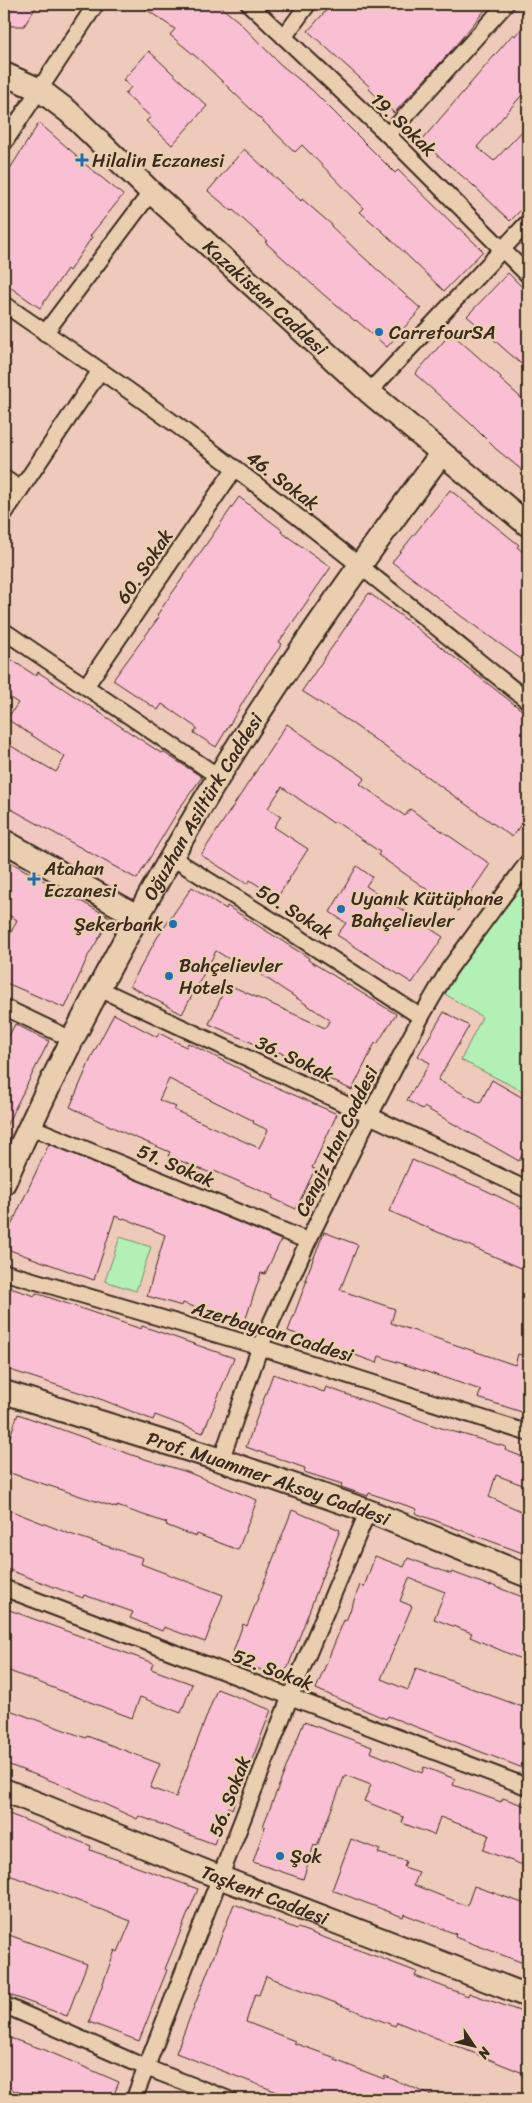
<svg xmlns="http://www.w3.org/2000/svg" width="532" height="2103" viewBox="0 0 532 2103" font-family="Sriracha,sans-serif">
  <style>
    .built { fill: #f1c7c1 }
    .green { fill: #b3f0b6; stroke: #778d6a }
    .building { fill: #f9bfd2; stroke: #3b2a1e; fill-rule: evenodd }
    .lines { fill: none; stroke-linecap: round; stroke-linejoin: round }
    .street-casing { stroke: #3b2a1e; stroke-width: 19 }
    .secondary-casing { stroke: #3b2a1e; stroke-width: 26 }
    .street { stroke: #e9cfb0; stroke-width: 15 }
    .secondary { stroke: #e9cfb0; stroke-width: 22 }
    .poi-dot { fill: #1f6fb2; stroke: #e9cfb0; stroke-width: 2 }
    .labels { text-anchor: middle; stroke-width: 5; stroke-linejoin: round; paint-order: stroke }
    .street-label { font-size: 19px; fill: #3b2a1e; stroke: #e9cfb0 }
    .poi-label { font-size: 19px; fill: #3b2a1e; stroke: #e9cfb0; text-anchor: start }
  </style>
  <rect width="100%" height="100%" fill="#eecaba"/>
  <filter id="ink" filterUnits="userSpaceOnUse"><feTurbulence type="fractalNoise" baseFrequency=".02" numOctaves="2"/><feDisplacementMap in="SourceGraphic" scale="10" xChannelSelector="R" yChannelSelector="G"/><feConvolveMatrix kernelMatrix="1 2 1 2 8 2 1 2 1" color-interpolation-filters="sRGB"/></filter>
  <g filter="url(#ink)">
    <!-- built -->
    <polygon class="built" points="4,755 165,850 140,890 125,909 4,841"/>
    <!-- green -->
    <g class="green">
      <polygon points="528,879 528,1094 461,1060 482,1017 445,994 467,957"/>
      <polygon points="120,1237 151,1247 136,1291 105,1281"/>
    </g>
    <!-- building -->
    <g class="building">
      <polygon points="4,4 38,4 24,26 4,26"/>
      <polygon points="138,4 217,4 238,21 280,64 312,90 395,173 398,170 458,229 459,228 483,251 444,291 382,231 360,212 364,208 302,145 295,152 200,60 170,35 175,29"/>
      <polygon points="332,4 490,4 451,51 394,113 369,89 370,87 308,31"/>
      <polygon points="528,20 528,88 477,147 494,161 528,125 528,203 510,221 475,187 421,141 513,34 515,36"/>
      <polygon points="149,51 207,106 172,145 146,121 151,117 125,94 131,87 123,80"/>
      <polygon points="39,123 76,155 75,156 123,195 90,236 92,237 69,271 67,269 40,308 4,283 4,178"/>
      <polygon points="244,149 301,201 302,199 332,225 331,226 360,254 421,309 387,347 356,320 355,321 324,295 265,242 267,241 233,210 232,211 208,191"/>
      <polygon points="508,273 528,293 528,370 467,316"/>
      <polygon points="451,333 501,377 500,379 528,404 528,475 496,449 471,424 415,374"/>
      <polygon points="450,490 519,545 517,547 528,556 528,664 461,616 392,562"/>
      <polygon points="239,497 282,530 281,532 331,567 279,642 282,644 257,679 216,747 194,733 197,728 162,704 158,710 113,680 159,617 157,615"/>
      <polygon points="369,593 400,615 528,715 528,814 512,837 350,722 302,691"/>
      <polygon points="4,655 36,676 38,672 161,753 163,752 202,777 181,806 137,879 4,805 4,742 56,772 65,757 7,719 18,703 4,694"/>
      <polygon points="287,724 365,778 360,784 405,816 410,809 490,864 458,911 378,855 380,852 335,821 333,823 282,787 268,808 281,816 274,827 308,849 277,898 250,880 247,884 201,855"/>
      <polygon points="10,862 111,918 88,956 65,1008 4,982 4,947 17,920 4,912 4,874"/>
      <polygon points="357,866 372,877 366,886 443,937 412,983 337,935 346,923 330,912"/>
      <polygon points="192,887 226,909 227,906 309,958 308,960 396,1014 377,1044 375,1043 352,1090 329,1079 330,1076 279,1052 278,1054 209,1024 227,984 325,1028 330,1020 251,968 249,971 216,951 182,1014 130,986 157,938"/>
      <polygon points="444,1012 469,1026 438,1080 480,1103 492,1080 528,1101 528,1143 519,1161 424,1107 422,1109 407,1100 430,1063 418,1056"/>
      <path d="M114,1014L157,1037L159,1033L186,1047L188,1043L252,1075L251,1076L337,1114L312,1168L315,1169L296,1209L272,1198L273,1196L214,1171L213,1174L168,1156L170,1152L127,1134L70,1107L93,1054ZM169,1079L254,1121L253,1123L268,1130L259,1148L174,1110L176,1107L159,1100Z"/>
      <polygon points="15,1024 49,1041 4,1130 4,1046"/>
      <polygon points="49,1144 281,1240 265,1274 261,1273 244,1324 183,1303 182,1306 147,1296 165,1235 124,1218 123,1219 115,1216 94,1280 4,1248 4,1241"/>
      <polygon points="412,1160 481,1188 528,1211 528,1271 389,1211"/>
      <polygon points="324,1232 358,1245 340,1290 395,1309 391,1323 515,1365 518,1354 528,1357 528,1390 522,1412 478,1398 481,1390 379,1356 377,1363 288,1331 307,1280 305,1280"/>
      <polygon points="4,1286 35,1296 36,1293 141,1329 142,1326 234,1358 203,1433 155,1415 153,1420 103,1400 4,1368"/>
      <polygon points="273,1374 324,1392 326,1387 438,1427 506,1447 505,1450 528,1459 528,1487 496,1475 489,1497 528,1514 528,1555 415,1513 417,1509 369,1493 368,1496 341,1487 342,1484 304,1472 305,1468 246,1447"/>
      <polygon points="18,1414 135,1456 187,1472 257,1500 238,1550 197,1534 196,1537 166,1525 167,1523 117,1506 117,1508 4,1471 4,1453"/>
      <polygon points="4,1508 70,1534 143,1558 141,1564 223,1595 205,1642 164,1627 162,1631 130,1618 133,1612 84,1595 83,1598 4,1568"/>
      <polygon points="292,1510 340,1530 288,1667 282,1673 274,1675 231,1658 243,1624 247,1626"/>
      <polygon points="375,1556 404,1567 408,1558 451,1574 452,1572 490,1586 491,1585 528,1599 528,1662 470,1637 472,1633 434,1619 445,1592 409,1578 400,1601 412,1606 381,1679 408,1690 416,1668 528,1709 528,1770 388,1716 386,1719 316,1689 344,1620 346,1621 360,1585 364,1587"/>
      <polygon points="4,1608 153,1663 151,1669 192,1684 181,1713 140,1697 132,1718 4,1669"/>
      <polygon points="217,1689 271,1710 247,1773 232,1809 228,1807 214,1844 139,1816 137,1819 65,1786 4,1763 4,1708 86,1738 87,1736 160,1764 150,1788 176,1797"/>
      <polygon points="304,1722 372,1747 370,1752 422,1773 424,1767 455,1779 453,1785 501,1802 503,1798 528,1807 528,1867 483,1850 489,1835 440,1817 434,1835 402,1823 404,1817 364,1801 371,1785 345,1775 317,1846 314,1845 303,1879 253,1862 265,1827 263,1826"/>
      <polygon points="4,1812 91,1846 90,1850 198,1889 165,1969 167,1970 139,2041 89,2022 115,1950 118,1952 131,1921 4,1873"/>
      <polygon points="351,1839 380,1850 378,1853 406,1861 404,1867 419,1872 414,1885 467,1906 474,1886 528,1905 528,1957 526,1964 455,1937 456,1934 404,1914 403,1917 332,1890"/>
      <polygon points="234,1904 297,1929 298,1928 383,1959 417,1972 415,1976 468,1996 469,1993 528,2014 528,2075 397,2022 395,2026 266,1976 259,1995 255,1994 246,2022 295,2041 294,2043 336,2058 335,2060 384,2079 385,2076 440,2099 291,2099 285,2097 285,2095 176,2053"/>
      <polygon points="4,1933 87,1964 67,2016 4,1993"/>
      <polygon points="4,2036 45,2050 119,2082 112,2099 48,2099 31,2092 30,2096 4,2087"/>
    </g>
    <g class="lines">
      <defs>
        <g id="street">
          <polyline points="249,4 388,135 528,275"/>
          <polyline points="284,37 308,4"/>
          <polyline points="388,135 506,4"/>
          <polyline points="4,143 96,4"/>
          <path d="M4,304C65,346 127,388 186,432C303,518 415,610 528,701"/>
          <polyline points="45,333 151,192"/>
          <polyline points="369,392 528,222"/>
          <polyline points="4,478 20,489"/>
          <polyline points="4,514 100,371"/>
          <polyline points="4,631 219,777"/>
          <polyline points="86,686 235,468"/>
          <polyline points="171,857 283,927 421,1017"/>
          <polyline points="98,988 528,1190"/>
          <polyline points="4,1007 71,1039"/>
          <polyline points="29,1126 308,1241"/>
          <polyline points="4,1272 260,1347 528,1433"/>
          <polyline points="221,1460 260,1347 308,1241 370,1115 421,1017 449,969 528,862"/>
          <polyline points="4,1588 528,1787"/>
          <polyline points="4,2005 147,2068 228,2099"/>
          <polyline points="134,2099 290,1697 368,1511"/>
        </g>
        <g id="secondary">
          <path id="s1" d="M4,74L40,90L69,112L151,192L369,392L528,525"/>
          <polyline points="4,841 137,916"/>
          <path id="s2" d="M4,1183C66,1043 139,909 218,778C286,666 363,560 441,454"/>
          <path id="s3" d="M4,1392L221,1460L368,1511L528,1576"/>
          <path id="s4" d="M4,1790L219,1877L528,1996"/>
        </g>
      </defs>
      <!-- street casing -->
      <use href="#street" class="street-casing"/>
      <!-- secondary casing -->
      <use href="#secondary" class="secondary-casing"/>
      <!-- street -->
      <use href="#street" class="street"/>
      <!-- secondary -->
      <use href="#secondary" class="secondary"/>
    </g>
  </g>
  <!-- markers -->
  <g class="poi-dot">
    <path d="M79.5 152.5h5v5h5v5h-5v5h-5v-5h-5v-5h5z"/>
    <circle cx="379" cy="332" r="5"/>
    <path d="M31.5 871.5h5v5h5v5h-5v5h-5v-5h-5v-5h5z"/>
    <circle cx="341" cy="909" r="5"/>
    <circle cx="173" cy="924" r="5"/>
    <circle cx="169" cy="976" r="5"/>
    <circle cx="280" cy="1856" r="5"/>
  </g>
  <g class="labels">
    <!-- street labels -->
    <g class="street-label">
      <text transform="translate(404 124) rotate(44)" y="7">19. Sokak</text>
      <text dy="7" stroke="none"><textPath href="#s1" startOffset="346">Kazakistan Caddesi</textPath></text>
      <text transform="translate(283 480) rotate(37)" y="7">46. Sokak</text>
      <text transform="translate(144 566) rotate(-56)" y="7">60. Sokak</text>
      <text dy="7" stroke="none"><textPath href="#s2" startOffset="426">Oğuzhan Asiltürk Caddesi</textPath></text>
      <text transform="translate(295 911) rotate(32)" y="7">50. Sokak</text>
      <text transform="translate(295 1058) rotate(25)" y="7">36. Sokak</text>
      <text transform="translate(336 1141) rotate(-64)" y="7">Cengiz Han Caddesi</text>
      <text transform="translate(176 1165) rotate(23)" y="7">51. Sokak</text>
      <text transform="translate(273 1331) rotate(17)" y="7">Azerbaycan Caddesi</text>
      <text dy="7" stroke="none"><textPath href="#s3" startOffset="278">Prof. Muammer Aksoy Caddesi</textPath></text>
      <text transform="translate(273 1669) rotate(21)" y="7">52. Sokak</text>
      <text transform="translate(229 1796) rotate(-69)" y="7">56. Sokak</text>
      <text dy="7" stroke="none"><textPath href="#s4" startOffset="281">Taşkent Caddesi</textPath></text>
    </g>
    <!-- poi labels -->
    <g class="poi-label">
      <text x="92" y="167">Hilalin Eczanesi</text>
      <text x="389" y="339">CarrefourSA</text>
      <text x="44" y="875">Atahan<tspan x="44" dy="22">Eczanesi</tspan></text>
      <text x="351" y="905">Uyanık Kütüphane<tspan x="351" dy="22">Bahçelievler</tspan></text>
      <text x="163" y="931" text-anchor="end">Şekerbank</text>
      <text x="179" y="972">Bahçelievler<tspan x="179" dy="22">Hotels</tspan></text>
      <text x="290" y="1863">Şok</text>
    </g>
  </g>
  <!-- margin -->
  <rect width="532" height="2103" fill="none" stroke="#e9cfb0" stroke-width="20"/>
  <rect x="10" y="10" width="512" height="2083" fill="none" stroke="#3b2a1e" stroke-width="2" filter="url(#ink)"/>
  <!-- north arrow -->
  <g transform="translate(474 2046) rotate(125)" stroke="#e9cfb0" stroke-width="4" paint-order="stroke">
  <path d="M0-4L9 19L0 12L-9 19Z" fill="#3b2a1e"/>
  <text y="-8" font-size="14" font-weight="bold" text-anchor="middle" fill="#3b2a1e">N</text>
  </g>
</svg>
